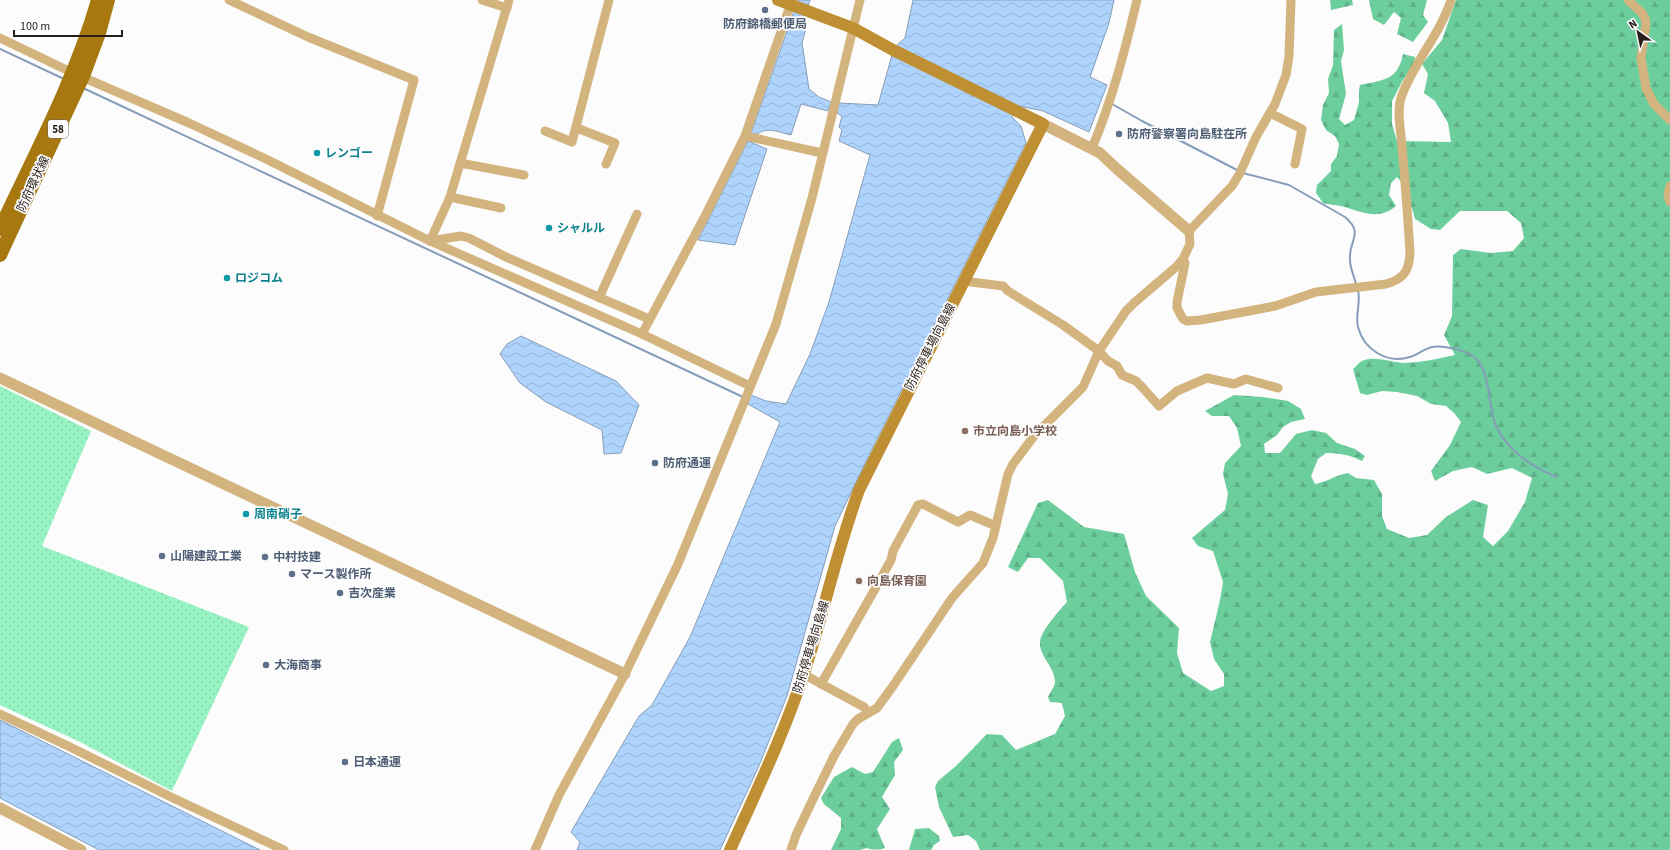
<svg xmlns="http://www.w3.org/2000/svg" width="1670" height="850" viewBox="0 0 1670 850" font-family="'Source Sans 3','Noto Sans JP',sans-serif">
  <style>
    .forest { fill: url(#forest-firs) }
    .park { fill: url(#park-dots) }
    .water { fill: url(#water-waves); stroke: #869db9 }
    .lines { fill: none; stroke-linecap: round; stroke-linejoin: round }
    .stream { stroke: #869db9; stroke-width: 2 }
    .minor { stroke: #d3b47e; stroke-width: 9 }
    .tertiary { stroke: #d3b47e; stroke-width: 11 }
    .secondary { stroke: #be9033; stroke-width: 12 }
    .primary { stroke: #a6780f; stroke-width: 14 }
    .service-dot { fill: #5c6f8a; stroke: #fcfcfc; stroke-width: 1.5 }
    .culture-dot { fill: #0f9aa8; stroke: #fcfcfc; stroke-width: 1.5 }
    .education-dot { fill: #8d6e63; stroke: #fcfcfc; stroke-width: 1.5 }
    .labels { text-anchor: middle; stroke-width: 3.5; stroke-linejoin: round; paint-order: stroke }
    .shield { fill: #fcfcfc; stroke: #68615d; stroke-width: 1 }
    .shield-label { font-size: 11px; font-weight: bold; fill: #281e19 }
    .service-label { font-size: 12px; font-weight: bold; fill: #4e5e75; stroke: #fcfcfc; text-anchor: start }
    .culture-label { font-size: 12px; font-weight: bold; fill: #0d838f; stroke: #fcfcfc; text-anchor: start }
    .street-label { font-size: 12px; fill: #281e19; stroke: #fcfcfc }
    .education-label { font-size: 12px; font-weight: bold; fill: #785e54; stroke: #fcfcfc; text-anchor: start }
  </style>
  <defs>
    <pattern id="forest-firs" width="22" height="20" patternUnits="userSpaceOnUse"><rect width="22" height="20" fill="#6dce9d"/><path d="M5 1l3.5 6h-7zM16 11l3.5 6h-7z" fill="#5eb087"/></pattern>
    <pattern id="park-dots" width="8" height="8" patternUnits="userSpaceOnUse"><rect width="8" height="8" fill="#97f3c2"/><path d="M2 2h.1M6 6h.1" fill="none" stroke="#82d0a6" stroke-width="1.8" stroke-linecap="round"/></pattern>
    <pattern id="water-waves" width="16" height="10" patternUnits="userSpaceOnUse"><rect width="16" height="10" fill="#aed4fd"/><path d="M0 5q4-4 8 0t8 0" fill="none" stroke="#96b6d8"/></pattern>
  </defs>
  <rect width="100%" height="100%" fill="#fcfcfc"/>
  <!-- forest -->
  <g class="forest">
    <polygon points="1330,0 1352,0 1353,5 1331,10"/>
    <polygon points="1369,0 1427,0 1423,15 1428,22 1413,42 1397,34 1401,18 1394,12 1384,25 1373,19"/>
    <path d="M1456,0H1670V850H980L976,841L968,835L953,837L939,807L935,787L938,781L956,766L987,734L1002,735L1016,750L1055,734L1065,716L1062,703L1050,702L1048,697C1050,693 1054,687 1055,683C1056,666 1035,654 1041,637C1046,625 1059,611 1067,602L1063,581L1040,558H1028L1018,572L1008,567L1038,503L1048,500L1084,527L1124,534L1135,572L1146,596L1179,628L1177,653L1183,673L1211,691L1224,686V674L1214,659L1210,642L1220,600L1223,582L1213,551L1198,546L1192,538L1225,510L1228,494L1223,474L1225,463L1241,446L1237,428L1229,416H1212L1205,411L1234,395L1263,397L1288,401L1301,409L1305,419L1291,422L1283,427L1277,435L1264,444L1265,453H1280L1296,434L1312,430L1326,433L1337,443L1355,449L1365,456L1362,461C1351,455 1338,453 1326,453L1318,459L1311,476L1315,484C1327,482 1336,475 1348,473L1356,478L1374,480L1382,494V516L1387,529L1409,538L1427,535L1446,517L1473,500L1488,505L1483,537L1493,546L1508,531L1525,502L1532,478L1512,468L1487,474L1472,467L1453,471L1435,481L1431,471L1450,445L1461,422L1454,413L1446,406L1431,404L1417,396L1397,392L1382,391L1367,395L1360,393L1353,369C1356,367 1359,362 1362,361C1374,355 1393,363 1405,363C1422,362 1438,359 1455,355L1444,335L1452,316L1453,255L1461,249L1491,253L1513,251L1524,238L1521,223L1507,211H1460L1440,230L1431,229L1415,219L1412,208L1404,201L1403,184L1397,177L1391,183L1389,195L1396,206C1380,220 1363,213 1345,207C1338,205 1330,205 1323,203L1316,193L1317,185L1331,171V164L1337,156L1339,144L1335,136L1326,130L1321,120L1323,105L1329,93L1328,79L1333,65L1334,30L1342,24L1344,50L1341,61L1346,94L1339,119L1345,125L1354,120L1359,102V90L1360,85C1384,80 1398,80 1403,54L1415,57L1414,65L1403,80L1392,101V124L1397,141L1451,142L1448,123L1435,101L1424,93L1428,74L1422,64L1442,40Z"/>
    <path d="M899,738L903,750L894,762L895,775L882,797L890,809L877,829L885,848C880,850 872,850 867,848L860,850H831L841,829V818L824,804L821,798L834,777L852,767L865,774L873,772L892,742Z"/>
    <polygon points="929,828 939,836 940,841 934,845 931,850 909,850 915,829"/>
  </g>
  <!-- park -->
  <polygon class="park" points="0,386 91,431 42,546 249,627 172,791 80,742 0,705"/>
  <!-- water -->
  <g class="water">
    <path d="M798,0H810L804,20L806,28L802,43L809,89L819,97L831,102L828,111L801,104L791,135C778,132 767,126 756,135L751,133Z"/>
    <polygon points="913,0 1114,0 1109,23 1090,77 1107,85 1089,132 1043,111 1019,106 1012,117 1021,126 1026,143 872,449 835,526 787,696 758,768 720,850 577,850 580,842 571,832 639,716 652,705 690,637 780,422 748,404 751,395 766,401 786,404 810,354 829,302 870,155 839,141 842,130 839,127 842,116 837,113 839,103 878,105 894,48 905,38"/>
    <polygon points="748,141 767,149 735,245 698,240"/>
    <polygon points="521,336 616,381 639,405 621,453 604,454 602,430 546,402 520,383 500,354 507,344"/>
    <polygon points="0,720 260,850 99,850 0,798"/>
  </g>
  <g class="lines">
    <!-- stream -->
    <g class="stream">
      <polyline points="0,49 64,79"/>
      <polyline points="83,88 743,397"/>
      <polyline points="1112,104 1142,121 1239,171"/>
      <path d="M1243,173L1289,185L1345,217C1365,234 1348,240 1350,260C1350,268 1354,276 1356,284"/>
      <path d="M1358,290C1361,302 1355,315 1358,327C1364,350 1387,364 1410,357C1417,355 1424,349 1432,347C1442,345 1464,350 1473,356C1492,370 1487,408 1497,428C1508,451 1534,468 1557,477"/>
    </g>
    <!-- minor -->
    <g class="minor">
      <polyline points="229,0 308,37 414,80 377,216"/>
      <polyline points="482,0 507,8"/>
      <polyline points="1628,0 1642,13 1645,18 1646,24 1641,58 1646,88 1654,104 1670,120"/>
      <polyline points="0,38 73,73 189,123 266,159 430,241 642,334 750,386"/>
      <polyline points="1270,113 1302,129 1295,164"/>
      <polyline points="577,128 615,143 606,164"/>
      <polyline points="545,131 572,142 609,0"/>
      <polyline points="745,136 822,153"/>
      <path d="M1092,148C1112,101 1125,50 1137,0"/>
      <polyline points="460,163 524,175"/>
      <polyline points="1670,186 1668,195 1670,202"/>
      <polyline points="450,197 501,208"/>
      <polyline points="430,241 450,197 509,0"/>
      <polyline points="430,241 461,236 469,238 506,257 649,319"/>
      <path d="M1183,259L1185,263L1177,302V308L1183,319L1187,321L1201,320L1275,306L1316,292L1386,284C1404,279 1409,271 1410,253C1408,217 1405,182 1402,146C1401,130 1396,110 1402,95C1415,61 1440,34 1451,0"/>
      <polyline points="963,281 1003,286 1008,291 1063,325 1099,351 1108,361 1117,366 1122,375 1136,381 1142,387 1159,406 1177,391 1207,378 1234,384 1246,379 1278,388"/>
      <polyline points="599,298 637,214"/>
      <polyline points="642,334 705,216 745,136 792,0"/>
      <polyline points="803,674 864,707 868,713"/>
      <polyline points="821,684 875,589 891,560 893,551 918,505 923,504 958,522 970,515 996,526"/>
      <polyline points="0,714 68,746 173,798 284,850"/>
      <polyline points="535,850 559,795 625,674 678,564 776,324 812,198 860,0"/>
      <polyline points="791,850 796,835 813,799 834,756 853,724 858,719 877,708 893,686 952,598 983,563 993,538 1008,474 1013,464 1034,436 1083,387 1099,351 1126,311 1134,303 1176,267 1183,259 1190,244 1189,231 1232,186 1240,173 1256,137 1275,104 1286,75 1289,56 1291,0"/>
    </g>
    <!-- tertiary -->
    <g class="tertiary">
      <polyline points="1043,124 1100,153 1117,169 1189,231"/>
      <polyline points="0,378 625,674"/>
      <polyline points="0,808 81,850"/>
    </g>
    <!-- secondary -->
    <path class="secondary" d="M730,850C756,792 784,734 804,673C824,612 837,550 859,490L1043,124L893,50L853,28L778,0"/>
    <!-- primary -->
    <g class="primary">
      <path d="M0,229C35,154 75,80 98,0"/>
      <polyline points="0,255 83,76 99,33 108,0"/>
    </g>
  </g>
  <!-- markers -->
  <g class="service-dot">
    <circle cx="765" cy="10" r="4"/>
    <circle cx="1119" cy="134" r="4"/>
    <circle cx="655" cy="463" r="4"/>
    <circle cx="162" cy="556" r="4"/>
    <circle cx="265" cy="557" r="4"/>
    <circle cx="292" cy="574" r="4"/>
    <circle cx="340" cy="593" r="4"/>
    <circle cx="266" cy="665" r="4"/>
    <circle cx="345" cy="762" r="4"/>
  </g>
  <g class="culture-dot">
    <circle cx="317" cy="153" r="4"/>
    <circle cx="549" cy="228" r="4"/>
    <circle cx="227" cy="278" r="4"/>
    <circle cx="246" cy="514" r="4"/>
  </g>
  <g class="education-dot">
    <circle cx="965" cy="431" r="4"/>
    <circle cx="859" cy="581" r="4"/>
  </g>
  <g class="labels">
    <!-- shield labels -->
    <rect class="shield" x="48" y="120" width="20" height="18" rx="3"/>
    <g class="shield-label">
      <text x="58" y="133">58</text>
    </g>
    <!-- service labels -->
    <g class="service-label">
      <text x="765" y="28" text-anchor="middle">防府錦橋郵便局</text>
      <text x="1127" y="138">防府警察署向島駐在所</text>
      <text x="663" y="467">防府通運</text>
      <text x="170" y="560">山陽建設工業</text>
      <text x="273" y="561">中村技建</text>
      <text x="300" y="578">マース製作所</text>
      <text x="348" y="597">吉次産業</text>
      <text x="274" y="669">大海商事</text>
      <text x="353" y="766">日本通運</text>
    </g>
    <!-- culture labels -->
    <g class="culture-label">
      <text x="325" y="157">レンゴー</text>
      <text x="557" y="232">シャルル</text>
      <text x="235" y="282">ロジコム</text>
      <text x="254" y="518">周南硝子</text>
    </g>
    <!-- street labels -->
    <g class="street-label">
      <text transform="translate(33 184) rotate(-65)" y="4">防府環状線</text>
      <text transform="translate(930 347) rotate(-63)" y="4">防府停車場向島線</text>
      <text transform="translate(811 647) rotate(-73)" y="4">防府停車場向島線</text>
    </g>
    <!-- education labels -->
    <g class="education-label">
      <text x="973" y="435">市立向島小学校</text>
      <text x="867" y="585">向島保育園</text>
    </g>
  </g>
  <!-- north arrow -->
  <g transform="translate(1638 32) rotate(327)" stroke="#fcfcfc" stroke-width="3" paint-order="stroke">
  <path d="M0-3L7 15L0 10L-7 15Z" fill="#281e19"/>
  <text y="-6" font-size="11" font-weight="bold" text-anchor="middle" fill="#281e19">N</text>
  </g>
  <!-- scale -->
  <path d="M14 30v6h108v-6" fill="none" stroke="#281e19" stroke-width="2"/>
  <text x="20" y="30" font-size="12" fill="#281e19" stroke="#fcfcfc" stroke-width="3" paint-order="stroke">100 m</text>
</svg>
